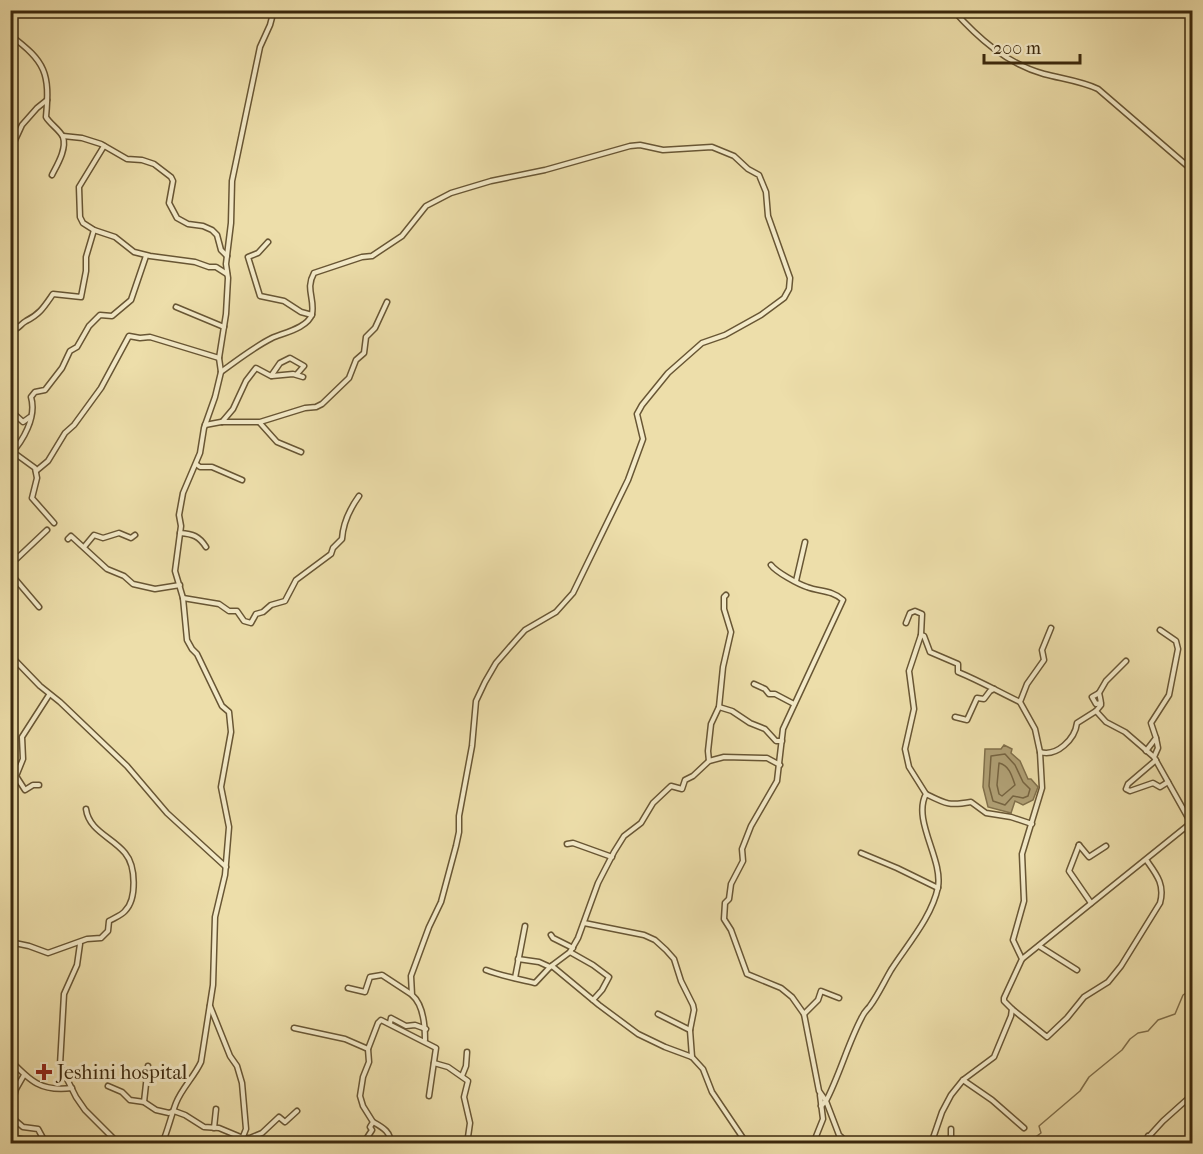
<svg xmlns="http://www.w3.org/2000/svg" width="1203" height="1154" viewBox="0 0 1203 1154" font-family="'IM FELL French Canon',serif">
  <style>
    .water { fill: #b0a075; stroke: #81704b; stroke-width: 1.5 }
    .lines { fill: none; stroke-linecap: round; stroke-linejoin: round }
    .shore { stroke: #766441; stroke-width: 1.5 }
    .stream { stroke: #81704b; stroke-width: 1.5 }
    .minor-casing { stroke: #685634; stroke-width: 7 }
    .minor { stroke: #f3eac8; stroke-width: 4 }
    .poi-dot { fill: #8f2418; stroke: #f3eac8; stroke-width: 2 }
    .labels { text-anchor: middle; stroke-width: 6; stroke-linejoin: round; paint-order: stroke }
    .poi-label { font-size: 20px; fill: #3b280d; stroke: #f3eac8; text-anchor: start }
  </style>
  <rect width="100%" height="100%" fill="#eddeaa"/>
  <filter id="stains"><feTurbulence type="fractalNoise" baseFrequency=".00333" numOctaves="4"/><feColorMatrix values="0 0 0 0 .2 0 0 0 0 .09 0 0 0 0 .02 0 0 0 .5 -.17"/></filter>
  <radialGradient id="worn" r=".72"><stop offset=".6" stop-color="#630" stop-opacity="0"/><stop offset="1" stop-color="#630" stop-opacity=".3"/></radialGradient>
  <!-- water -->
  <polygon class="water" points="1004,745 1012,749 1011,753 1020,761 1028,779 1031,779 1038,787 1033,800 1023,805 1015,801 1011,813 988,807 983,787 985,749 1001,749"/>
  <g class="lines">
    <!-- shore -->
    <g class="shore">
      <polygon points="1005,754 1015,765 1023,782 1030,789 1028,796 1023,798 1013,796 1005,805 993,801 989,786 991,756"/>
      <path d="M999,763C1009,765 1012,776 1015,785L1002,796L999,794L997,785Z"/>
    </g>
    <!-- stream -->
    <polyline class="stream" points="1026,1144 1041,1133 1039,1126 1080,1091 1089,1077 1122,1050 1130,1039 1138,1033 1148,1031 1158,1020 1175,1014 1183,995 1192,989"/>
    <defs>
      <g id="minor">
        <path d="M953,10C978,38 1007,64 1044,74C1063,79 1081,81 1098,89L1192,170"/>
        <polyline points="1185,10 1192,15"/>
        <path d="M10,35C46,62 50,73 46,117C50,124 60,130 63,137C67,149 57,165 52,175"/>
        <polyline points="63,136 82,138 101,144 127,159 142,160 154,164 171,177 173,181 169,203 177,218 188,224 203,226 212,230 217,235 221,250 227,256"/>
        <polyline points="104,146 79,187 80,217 83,223 94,230 115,237 134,252 150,256 195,262 209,267 216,267 227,274"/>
        <polyline points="10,151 22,125 37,108 47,100"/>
        <polyline points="268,242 258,253 248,257 260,296 284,301 301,312 312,315"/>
        <polyline points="176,307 224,327"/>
        <path d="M10,331C20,329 19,325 26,321C40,314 44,307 53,294L81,297L86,271V257L94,230"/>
        <path d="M221,372C237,360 254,347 272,338C283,333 308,328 312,314C315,298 305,289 314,273L362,257L372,256L402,236L426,206L451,193L491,181L545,170L630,146L640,145L663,150L712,147L734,156L748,169L759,175L766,192L768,216L790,278L789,289L784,298L761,315L725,335L702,343L668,373L642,405L637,414L643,439L628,480L573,593L556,612L525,630L516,640L496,663L485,682L476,701L472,746L459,816V832L456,846L441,902L429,927L411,976L412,995C424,1005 425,1026 425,1040"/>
        <polyline points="272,376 293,374 303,377"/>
        <polyline points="10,410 23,422 30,417"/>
        <polyline points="222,422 233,409 246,381 256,368 271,376 280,363 290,358 304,366 297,374"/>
        <polyline points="260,423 277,442 301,452"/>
        <polyline points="205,425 221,422 260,422 305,408 316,407 322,404 349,378 356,360 364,353 366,337 375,328 387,302"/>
        <polyline points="13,452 35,468 37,478 32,498 54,523"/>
        <path d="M10,455C23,441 37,417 31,397L35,392L45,390L62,368L70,351L77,347L89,326L100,315L112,316L131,300L146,256"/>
        <polyline points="196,464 200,467 212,467 242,480"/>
        <polyline points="36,471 48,461 65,433 74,425 101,388 129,336 140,338 150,337 219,358"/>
        <path d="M180,533C193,534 199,536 206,547"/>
        <polyline points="68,539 71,536 107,569 124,576 133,584 155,589 180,585"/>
        <polyline points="84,547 94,535 103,538 119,533 131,538 135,535"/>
        <polyline points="10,565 47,530"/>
        <path d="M771,565C776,572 798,584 807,587C820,592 832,590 843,600L783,729L777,781L751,826L742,849L743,861L731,884L729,899L725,903L724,919L731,930L747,974L781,988L792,997L804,1014L819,1091L826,1101L821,1106"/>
        <polyline points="10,573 39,607"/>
        <polyline points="796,581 805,542"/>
        <path d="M183,598L219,604L229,611H237L244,621L251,623L256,614L263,612L271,605L285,601L296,580L331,554L333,548L342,539C343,523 349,510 359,496"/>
        <path d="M921,635L924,636L930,652L958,664V672C980,681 999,692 1020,702"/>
        <polyline points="10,655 40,686 60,702 127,766 167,813 226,867"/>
        <polyline points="754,684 765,689 769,694 775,694 794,704"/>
        <polyline points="1099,693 1106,681 1126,661"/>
        <path d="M1101,703L1096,704L1092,697L1099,693C1100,697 1101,701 1101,705L1096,711L1106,722L1125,732L1154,757L1191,823"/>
        <polyline points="719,707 732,711 750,723 765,729 776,741 782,741"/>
        <polyline points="955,717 967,720 977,698 984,699 990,691 994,689"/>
        <polyline points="1146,751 1156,738 1151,723 1169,695 1178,649 1176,641 1160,630"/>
        <path d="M1040,752C1057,757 1075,739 1077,723L1096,711"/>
        <polyline points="1154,757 1158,748 1156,738"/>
        <polyline points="1156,760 1128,784 1126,789 1130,791 1153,783 1160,787 1168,782"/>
        <polyline points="709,761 708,751 711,724 719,707 723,667 731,632 724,609 724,597 726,595"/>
        <polyline points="10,772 16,776 25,790 33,785 39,785"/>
        <polyline points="10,791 23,759 22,737 49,695"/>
        <path d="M926,794C946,804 949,806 971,802L986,813L1011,817L1032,824"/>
        <polyline points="567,844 573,843 612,857"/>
        <polyline points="1079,845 1069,871 1091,903"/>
        <polyline points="1079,845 1089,857 1106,846"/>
        <polyline points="861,853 897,868 938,888"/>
        <polyline points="584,923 644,935 655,940 666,950 674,959 681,981 693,1005 694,1010 690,1030 692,1057"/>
        <polyline points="551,935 553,938 573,948"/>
        <path d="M10,942L29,946L48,953L87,939L101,938L108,931L109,921C114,918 122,915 125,911C137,899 136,866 125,853C112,837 89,831 86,809"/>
        <polyline points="80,944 77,965 64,994 60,1065 76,1097 85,1110 119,1144"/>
        <polyline points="1039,946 1077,970"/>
        <polyline points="570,952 593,965 609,977 602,990 593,1000"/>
        <polyline points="518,959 539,962 550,967"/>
        <polyline points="1022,959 1192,822"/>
        <polyline points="552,966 599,1005 638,1034 665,1047 692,1057 703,1069 712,1092 747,1144"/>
        <path d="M486,970C501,976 519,979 535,983L550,967L570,952L578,938L598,883L614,852L624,836L641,823L653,803L671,786L682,789L685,780L693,776L709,761L724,757L767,758L780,765"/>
        <polyline points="515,978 525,926"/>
        <polyline points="348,988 365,992 370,977 382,975 411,994"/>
        <polyline points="210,1006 230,1056 237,1066 242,1083 246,1129 240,1144"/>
        <path d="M1012,1009L1047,1037L1067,1018L1084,997L1108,982L1121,966L1160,903C1165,885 1157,875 1147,861"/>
        <polyline points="658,1014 690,1030"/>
        <polyline points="804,1014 818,1000 821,991 839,998"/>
        <polyline points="390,1023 391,1018 406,1026 415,1025 426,1029"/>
        <polyline points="294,1028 345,1039 368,1049"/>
        <path d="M10,1060C30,1081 41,1092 72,1088"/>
        <polyline points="434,1063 448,1067 468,1081 464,1097 470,1123 467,1144"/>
        <polyline points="462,1076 466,1066 467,1052"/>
        <polyline points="963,1080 992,1100 1024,1128"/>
        <polyline points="108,1086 122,1092 130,1100 144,1102 156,1110 169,1113 174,1111 185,1115 204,1127 219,1128 243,1138 250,1138 262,1133 279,1117 285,1122 297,1111"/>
        <polyline points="144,1102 148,1066"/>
        <polyline points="10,1112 16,1089 24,1075"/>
        <polyline points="10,1116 23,1127 38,1129 44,1140"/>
        <path d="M373,1122C382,1127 392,1132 390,1144"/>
        <polyline points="214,1128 216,1109"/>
        <polyline points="1148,1136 1162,1144"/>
        <polyline points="10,1137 31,1141 44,1140 54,1144"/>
        <path d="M162,1144C168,1130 171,1116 176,1103C182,1088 194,1077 201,1062L213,985L215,917L225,875L229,827L221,787L231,732L229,712L222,706L197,654L192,649L187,640L183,598L175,571L181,526L179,515L183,493L200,453L204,428L215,397L221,372L219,358L226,314L228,278L226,264L231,223L232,181L260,47L270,25L274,10"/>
        <polyline points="363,1144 372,1130 370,1127 373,1122 363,1106 360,1096 363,1077 369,1062 368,1049 378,1023 381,1020 436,1048 429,1096"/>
        <polyline points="813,1144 823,1119 820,1095"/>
        <path d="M849,1144L839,1135L826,1101C840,1074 848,1043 862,1017C864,1012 868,1009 870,1006C878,995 884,982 891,970C907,945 932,917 938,887C943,859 912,820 926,794L909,767L905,749L914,709L909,671L921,635L922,614L915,611L910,613L906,623"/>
        <polyline points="931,1144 942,1112 951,1095 963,1080 994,1057 1011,1016 1012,1009 1004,1001 1004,998 1022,959 1013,940 1024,901 1022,854 1042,788 1040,752 1035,729 1020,702 1027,684 1044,660 1042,650 1051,628"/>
        <polyline points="947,1144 951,1136 951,1129"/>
        <polyline points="1142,1144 1163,1121 1192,1095"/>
      </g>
    </defs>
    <!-- minor casing -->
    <use href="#minor" class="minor-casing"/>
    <!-- minor -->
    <use href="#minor" class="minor"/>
  </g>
  <!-- markers -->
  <path class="poi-dot" d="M41 1063h6v6h6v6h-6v6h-6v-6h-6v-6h6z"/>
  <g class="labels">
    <!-- poi labels -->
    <g class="poi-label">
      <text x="57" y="1079">Jeshini hospital</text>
    </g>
  </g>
  <!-- margin -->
  <rect width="1203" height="1154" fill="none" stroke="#eddeaa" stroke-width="36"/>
  <rect x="12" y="12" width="1179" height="1130" fill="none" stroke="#3b280d" stroke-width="3"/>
  <rect x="18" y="18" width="1167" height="1118" fill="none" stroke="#3b280d" stroke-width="1.5"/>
  <!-- scale -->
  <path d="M984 54v9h96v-9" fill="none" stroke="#3b280d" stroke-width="3"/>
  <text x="993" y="54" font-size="18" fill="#3b280d" stroke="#f3eac8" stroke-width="4.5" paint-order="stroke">200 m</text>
  <rect width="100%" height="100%" filter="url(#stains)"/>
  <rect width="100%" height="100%" fill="url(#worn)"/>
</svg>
